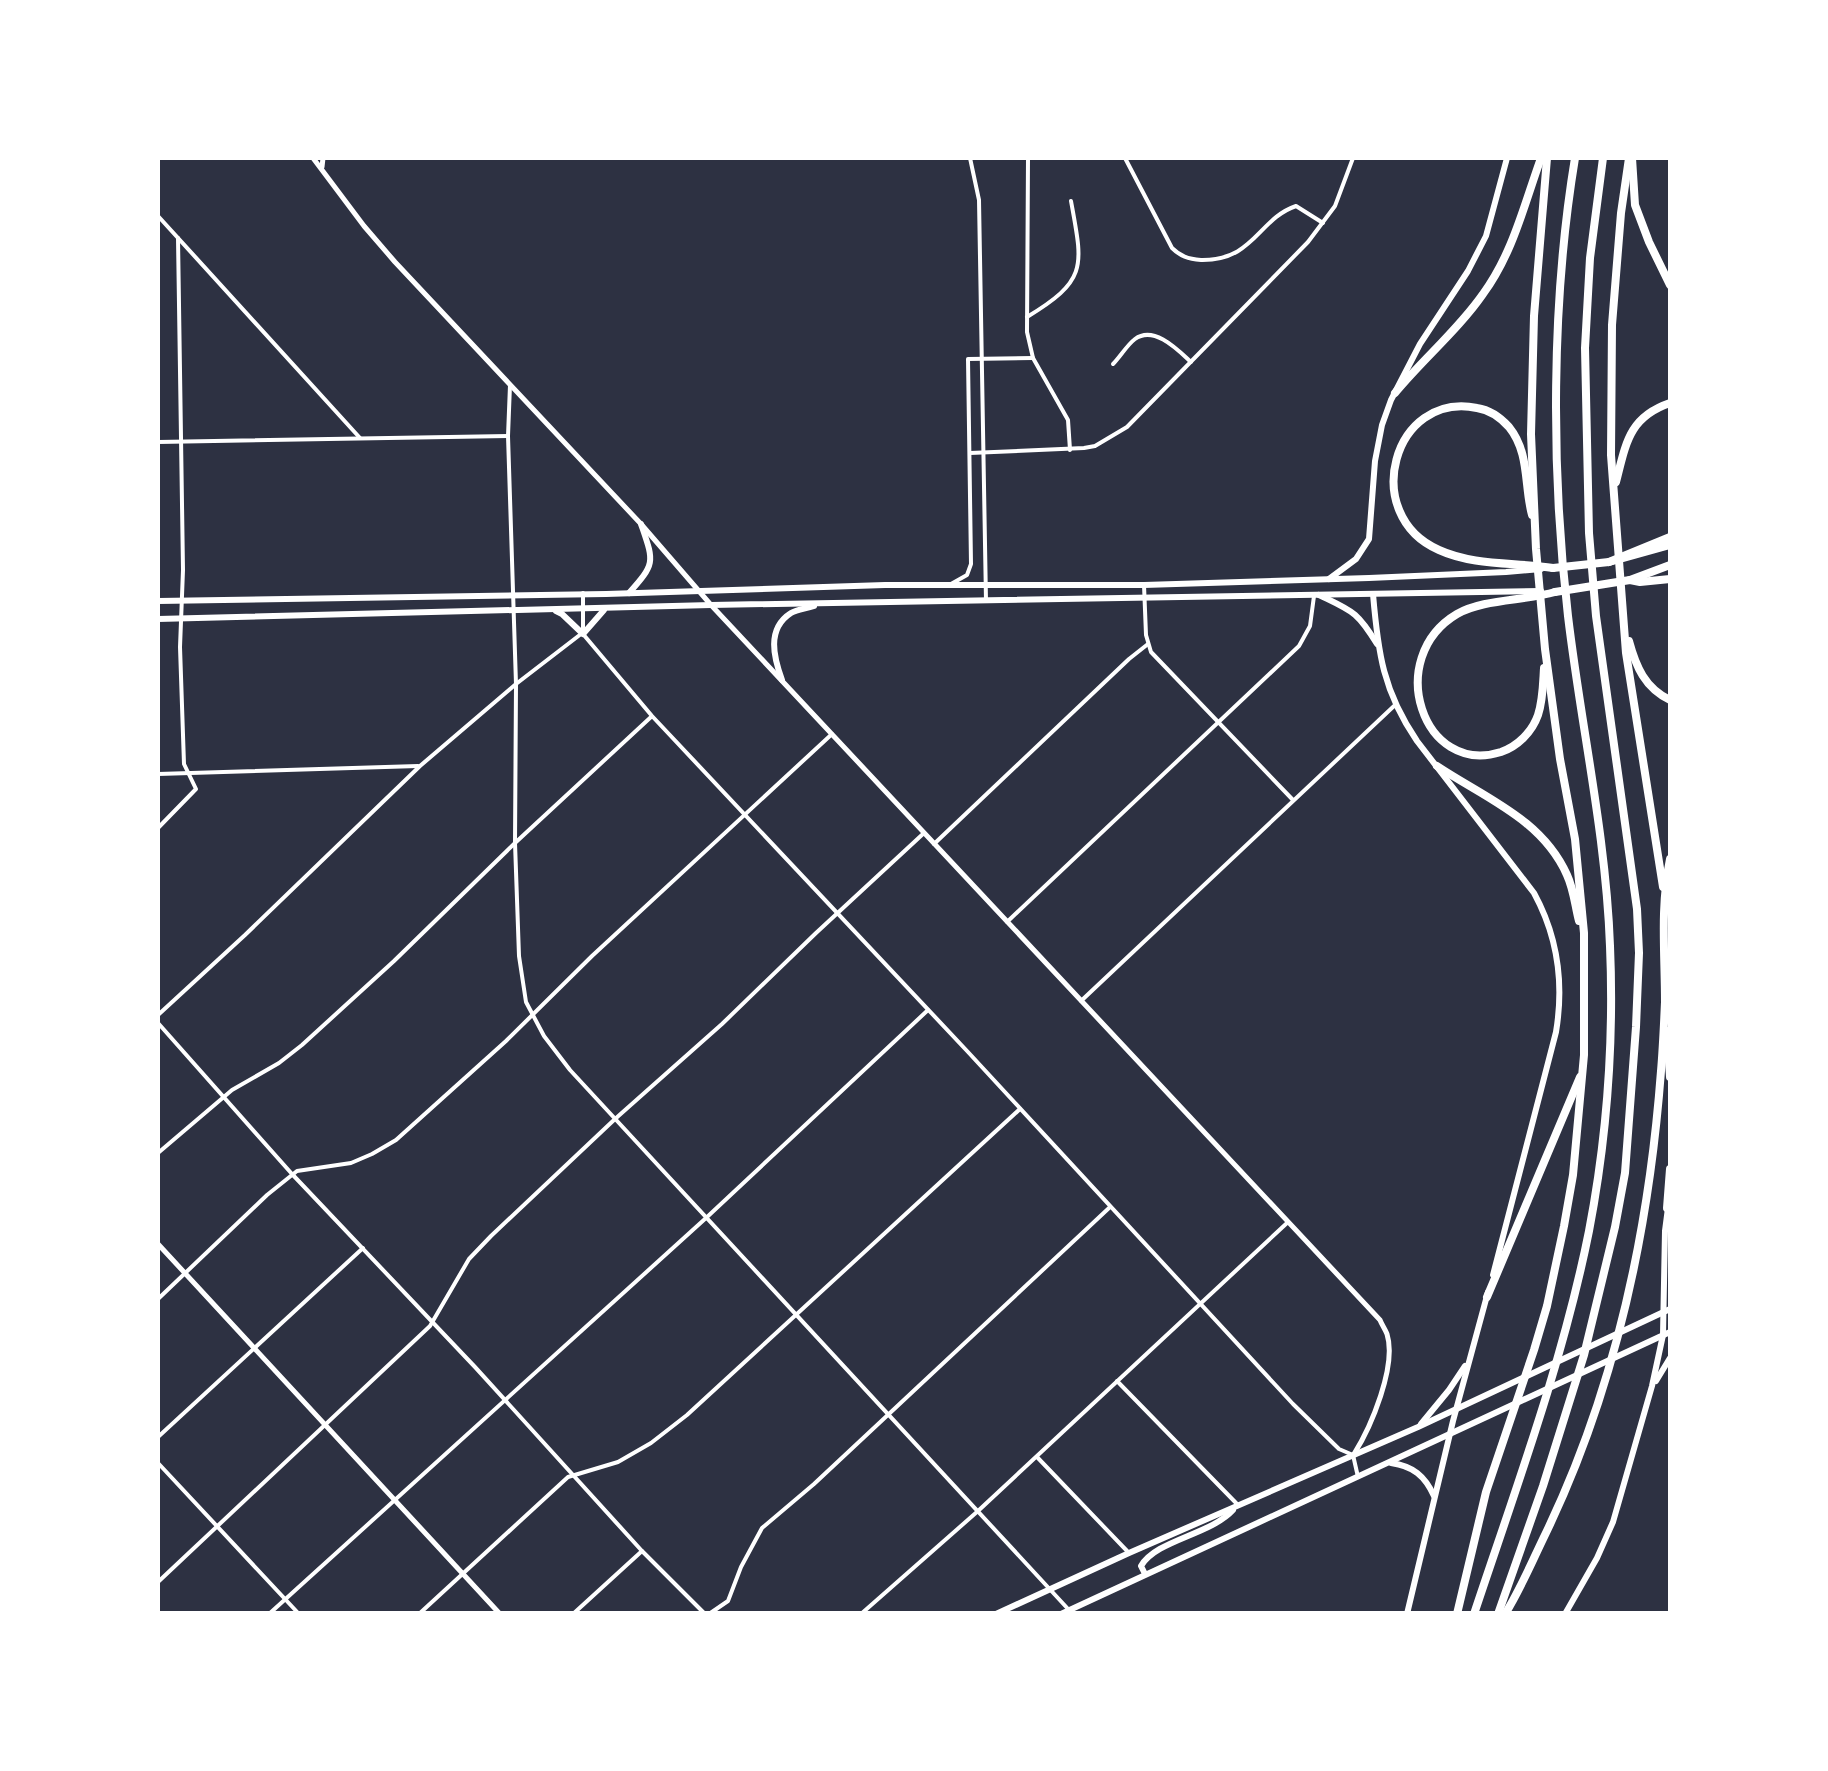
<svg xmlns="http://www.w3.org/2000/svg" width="1828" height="1771" viewBox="0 0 1828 1771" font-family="'Open Sans',sans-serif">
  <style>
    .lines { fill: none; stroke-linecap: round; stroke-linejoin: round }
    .minor { stroke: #fff; stroke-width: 4 }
    .tertiary { stroke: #fff; stroke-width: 5 }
    .secondary { stroke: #fff; stroke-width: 6 }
    .primary { stroke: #fff; stroke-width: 6 }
    .trunk { stroke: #fff; stroke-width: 8 }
    .motorway { stroke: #fff; stroke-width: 8 }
  </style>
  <rect width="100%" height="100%" fill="#2d3142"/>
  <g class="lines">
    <!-- minor -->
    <g class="minor">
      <polyline points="970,158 979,200 986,601"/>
      <polyline points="1028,158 1027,332 1033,358 1068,420 1070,450"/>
      <path d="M1125,158L1172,248C1180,256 1188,259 1201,260C1254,261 1258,219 1296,206L1323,223"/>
      <polyline points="158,216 360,438"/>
      <path d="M1027,317C1088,280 1083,267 1071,201"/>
      <path d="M1113,364C1120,357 1127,345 1135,339C1154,325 1178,350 1191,362"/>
      <polyline points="510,385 508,436 516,684 515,843 519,956 526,1002 544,1036 570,1070 1069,1610"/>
      <polyline points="158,442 508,436"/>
      <polyline points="970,453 1084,448 1095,446 1127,427 1308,242 1335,206 1353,158"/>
      <polyline points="951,584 967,575 971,564 968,359 1033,358"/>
      <polyline points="1144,585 1146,635 1151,652 1293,800"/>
      <polyline points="583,593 583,634 652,716 968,1052 1293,1404 1339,1449 1353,1455 1358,1477"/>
      <polyline points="158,774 418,766"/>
      <polyline points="158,828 196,789 184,764 180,647 183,570 178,238"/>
      <polyline points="934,844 1129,659 1148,644"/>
      <polyline points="1007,922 1299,646 1310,626 1314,596"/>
      <polyline points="1081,1001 1394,706"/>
      <polyline points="158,1015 245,935 420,766 516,684 581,634"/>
      <polyline points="158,1023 292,1174 475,1367 642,1551 705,1614"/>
      <polyline points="158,1153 232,1090 279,1063 302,1045 394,961 515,843 651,717"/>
      <polyline points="158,1299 267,1195 297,1171 351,1163 372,1154 396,1140 506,1041 592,956 832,734"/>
      <polyline points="1117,1381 1238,1505"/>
      <polyline points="158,1437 363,1248"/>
      <polyline points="1037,1457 1129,1553"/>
      <polyline points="158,1463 299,1614"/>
      <polyline points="158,1582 430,1326 469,1259 491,1236 615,1119 722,1024 816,933 924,833"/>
      <polyline points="269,1614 706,1218 928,1010"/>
      <polyline points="419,1614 568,1477 618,1462 651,1443 687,1415 1020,1109"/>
      <polyline points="573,1614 642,1551"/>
      <polyline points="709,1614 728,1601 741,1567 762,1528 814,1484 1109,1208"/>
      <polyline points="861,1614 978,1511 1287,1223"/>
    </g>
    <!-- tertiary -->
    <g class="tertiary">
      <path d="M313,158L364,226L395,262L641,524L711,605L1380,1320C1382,1325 1385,1329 1387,1334C1397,1366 1371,1427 1354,1454"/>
      <polyline points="322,167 323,158"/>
      <polyline points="158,1244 500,1614"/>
    </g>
    <!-- secondary -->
    <g class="secondary">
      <polyline points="1329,579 1356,559 1369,539 1375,461 1382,425 1391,400 1420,344 1468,271 1486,236 1507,158"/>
      <path d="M1373,594C1378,653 1383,691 1417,741L1534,893C1558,937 1564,984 1556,1032L1493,1275"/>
      <polyline points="1656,1381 1670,1358"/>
      <polyline points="1421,1424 1449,1390 1465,1366"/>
      <path d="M1391,1463C1413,1466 1425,1476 1434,1496"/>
      <path d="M1145,1574L1141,1566C1156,1540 1210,1535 1233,1510"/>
      <polyline points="996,1614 1129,1553 1418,1427 1670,1309"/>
      <polyline points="1061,1614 1670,1332"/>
      <polyline points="1407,1614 1453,1421 1488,1292"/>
      <polyline points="1565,1614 1597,1558 1613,1522 1652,1386 1663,1335 1665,1231 1668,1208"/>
    </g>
    <!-- primary -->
    <g class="primary">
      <path d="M629,593C656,563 654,562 641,524"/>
      <path d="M1319,595C1352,611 1357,611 1377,644"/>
      <polyline points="158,601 606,594 885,585 1144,585 1369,578 1506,572 1541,569"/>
      <polyline points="556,611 562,614 583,634 604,610"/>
      <polyline points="158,619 711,605 1541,591"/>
      <path d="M782,680C774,658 766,629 791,613C798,609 806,609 814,606"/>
    </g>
    <!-- trunk -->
    <g class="trunk">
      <polyline points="1553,568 1609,562 1670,545"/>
      <polyline points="1555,592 1630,580 1670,565"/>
    </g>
    <!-- motorway -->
    <g class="motorway">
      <polyline points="1629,158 1621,213 1612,325 1611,455 1626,653 1663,887"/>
      <polyline points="1632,158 1635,205 1649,242 1670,285"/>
      <path d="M1395,393C1423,359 1458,330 1483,294C1513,253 1524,205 1541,158"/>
      <path d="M1616,482C1626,443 1629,417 1670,403"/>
      <path d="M1532,515C1524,486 1530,453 1509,427C1500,417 1490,410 1477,408C1393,391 1359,515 1439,550C1474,566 1515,562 1553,568"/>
      <polyline points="1609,562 1670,537"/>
      <polyline points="1630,580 1640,582 1670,579"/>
      <path d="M1629,641C1636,667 1645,688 1670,700"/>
      <path d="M1544,668C1543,684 1543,700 1538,715C1532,732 1518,746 1501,752C1423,777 1383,658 1457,614C1483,599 1524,601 1555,592"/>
      <path d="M1437,766C1485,798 1542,819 1567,875C1574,890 1575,906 1579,921"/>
      <polyline points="1667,1031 1670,1077"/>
      <polyline points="1667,1208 1670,1169"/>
      <polyline points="1487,1297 1580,1077"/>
      <polyline points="1457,1614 1486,1492 1534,1350 1547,1306 1564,1226 1573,1175 1584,1055 1584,933 1575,839 1560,759 1545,649 1536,549 1531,434 1534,316 1547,158"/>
      <path d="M1474,1614C1516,1488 1563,1361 1589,1231C1607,1137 1614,1041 1610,946C1606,835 1581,726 1568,616C1551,470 1551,303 1575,158"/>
      <polyline points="1498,1614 1543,1486 1584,1355 1615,1227 1625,1173 1636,1027 1639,953 1637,909 1596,616 1589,533 1585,348 1590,258 1603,158"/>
      <path d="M1505,1614C1520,1590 1531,1564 1543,1539C1614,1394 1649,1231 1661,1071C1663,1048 1664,1025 1665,1002C1665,953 1660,908 1670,859"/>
    </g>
  </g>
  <!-- border -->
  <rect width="1828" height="1771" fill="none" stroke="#ffffff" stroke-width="320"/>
</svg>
